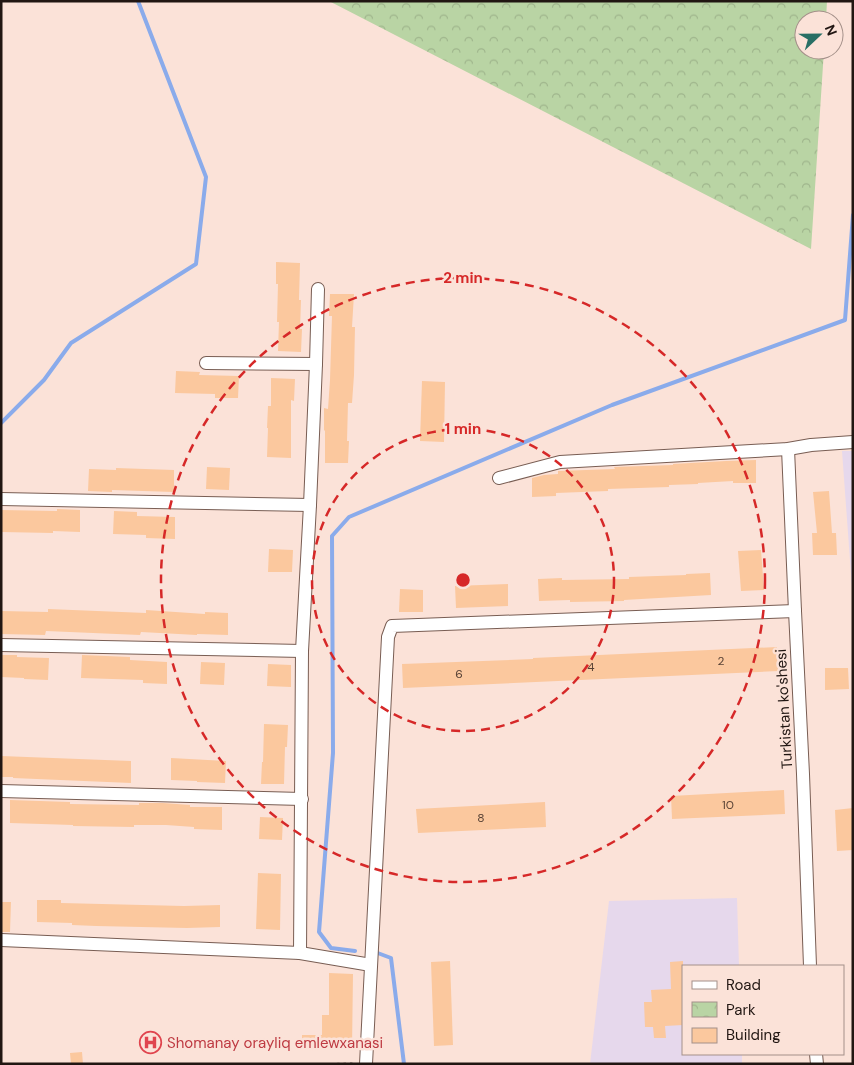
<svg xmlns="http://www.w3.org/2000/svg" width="854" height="1065" viewBox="0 0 854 1065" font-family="'DM Sans',sans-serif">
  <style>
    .education { fill: #e6d8ec }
    .park { fill: url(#park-crowns) }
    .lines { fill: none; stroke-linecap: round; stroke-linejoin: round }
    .stream { stroke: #8aabeb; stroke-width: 4 }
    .building { fill: #fbc89e }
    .minor-casing { stroke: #785d53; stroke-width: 14 }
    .path { stroke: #b5a098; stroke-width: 2.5; stroke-dasharray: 2.5 4; stroke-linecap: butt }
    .minor { stroke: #fff; stroke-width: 12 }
    .ring { fill: none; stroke: #d62828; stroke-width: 2.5; stroke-dasharray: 9 6 }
    .labels { text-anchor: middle; stroke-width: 5; stroke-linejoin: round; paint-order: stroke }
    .number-label { font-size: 12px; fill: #584235 }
    .street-label { font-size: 15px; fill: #211612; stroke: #fbe2d8 }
    .health-label { font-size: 15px; fill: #be3a42; stroke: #fbe2d8; text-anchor: start }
    .centre { fill: #d62828; stroke: #fbe2d8; stroke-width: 2.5 }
    .ring-label { font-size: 15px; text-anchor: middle; font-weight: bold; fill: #d62828; stroke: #fbe2d8; stroke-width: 5; stroke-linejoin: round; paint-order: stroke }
  </style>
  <defs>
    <pattern id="park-crowns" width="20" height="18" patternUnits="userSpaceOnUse" patternTransform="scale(1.25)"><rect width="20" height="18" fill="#b9d4a4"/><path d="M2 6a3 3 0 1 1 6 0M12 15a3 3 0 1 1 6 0" fill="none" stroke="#9fb58c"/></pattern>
  </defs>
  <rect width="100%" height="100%" fill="#fbe2d8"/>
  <!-- education -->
  <g class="education">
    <polygon points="842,451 853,451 853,601"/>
    <polygon points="737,898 739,966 683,966 683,1054 742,1054 742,1064 590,1064 609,901"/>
  </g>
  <!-- park -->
  <polygon class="park" points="329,1 827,1 826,20 804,20 804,50 824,50 811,249"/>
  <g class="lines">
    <!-- stream -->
    <g class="stream">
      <polyline points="1,423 44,380 71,343 196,264 206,177 138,1"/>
      <polyline points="355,951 331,948 319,932 333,753 332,536 349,517 612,405 845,320 853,215"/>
      <polyline points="375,952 391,958 404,1064"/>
    </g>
  </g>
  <!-- building -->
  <g class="building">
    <polygon points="276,262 300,263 299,300 301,300 300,329 302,329 301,352 278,351 279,322 277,322 278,284 276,284"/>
    <polygon points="330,294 354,294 352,327 355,327 354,375 352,403 348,403 347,441 349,441 348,463 325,463 325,431 324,430 324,408 328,409 330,380 332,316 329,316"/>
    <polygon points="176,371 200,372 199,375 239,376 238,398 215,398 215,394 175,393"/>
    <polygon points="271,378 295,379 294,401 291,400 291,458 267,457 268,428 267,428 268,406 271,406"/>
    <polygon points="422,381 445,382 444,442 420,441"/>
    <polygon points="756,460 756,483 733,483 733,481 698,483 698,484 669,485 669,487 608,489 608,491 556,493 556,496 532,497 532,478 544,475 558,474 558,471 615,469 614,467 673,465 673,464 726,461"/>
    <polygon points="207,467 230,468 229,490 206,489"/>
    <polygon points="116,468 174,470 174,492 112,490 112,492 88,491 89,469 116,470"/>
    <polygon points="829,491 832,533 836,533 837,555 813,555 812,533 817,533 813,492"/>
    <polygon points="57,509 80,510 80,532 53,531 53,533 1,532 1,510 57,511"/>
    <polygon points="114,511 137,512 137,516 175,517 175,539 146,538 146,535 113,534"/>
    <polygon points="269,549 293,550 292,572 268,572"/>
    <polygon points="761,550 764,590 741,591 738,551"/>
    <polygon points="710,573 711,595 624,600 624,601 570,602 570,600 539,601 538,579 562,578 562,580 629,579 629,577 686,575 686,574"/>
    <polygon points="508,584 508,606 456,608 455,586"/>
    <polygon points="400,589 423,590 423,612 399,612"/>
    <polygon points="48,609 146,613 146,610 205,614 205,612 228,613 228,635 197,634 197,635 141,632 140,635 46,631 45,635 1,634 1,611 48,612"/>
    <polygon points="777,647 778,671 403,688 402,664 533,659 533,658"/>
    <polygon points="1,655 17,655 17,657 49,658 48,680 24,679 24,678 1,677"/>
    <polygon points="82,655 130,657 130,660 167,662 167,684 143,683 143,680 81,678"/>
    <polygon points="201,662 225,663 224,685 200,684"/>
    <polygon points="268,664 291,665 291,687 267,686"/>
    <polygon points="825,668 848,668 849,689 825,690"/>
    <polygon points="264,724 288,725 287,747 285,747 284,784 261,784 262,762 263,762"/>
    <polygon points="1,756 131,761 131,783 13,778 13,777 1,777"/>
    <polygon points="171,758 226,761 225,783 197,782 197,781 171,780"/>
    <polygon points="784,790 785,814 672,819 671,796"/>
    <polygon points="10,800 70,802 70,804 139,805 139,803 163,803 190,805 190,807 222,807 222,830 194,829 194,827 166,825 134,825 134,827 73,826 73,825 10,823"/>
    <polygon points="545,802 546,827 418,833 416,809"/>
    <polygon points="853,808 853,850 837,851 835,810"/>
    <polygon points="260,817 283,818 282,840 259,839"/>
    <polygon points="258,873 281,874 280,930 256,929"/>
    <polygon points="37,900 61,900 61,903 184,906 220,905 220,927 187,928 96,926 72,925 72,923 37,922"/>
    <polygon points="1,902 11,902 10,932 1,932"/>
    <polygon points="450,961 453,1045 434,1046 431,962"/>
    <polygon points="683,961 683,1025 665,1026 666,1038 654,1038 653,1027 645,1027 644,1002 652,1002 651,990 671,989 670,962"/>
    <polygon points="329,973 353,974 352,1049 302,1048 302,1035 322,1035 322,1015 329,1015"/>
    <polygon points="82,1052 83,1064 71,1064 70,1053"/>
  </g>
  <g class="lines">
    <defs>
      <g id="minor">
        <polyline points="206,363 316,364"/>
        <polyline points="788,449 795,611 803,774 810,966"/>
        <polyline points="499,478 560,462 788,449 811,445 853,442"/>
        <polyline points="1,499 310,505"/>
        <polyline points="1,645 302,651"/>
        <polyline points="1,791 302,799"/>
        <polyline points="1,940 300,953 371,965"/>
        <polyline points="300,953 302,651 310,505 316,364 318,289"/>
        <polyline points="816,1054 817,1064"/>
        <polyline points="366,1064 388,637 392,626 795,611"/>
      </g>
    </defs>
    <!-- minor casing -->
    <use href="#minor" class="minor-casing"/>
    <!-- path -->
    <polyline class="path" points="337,1064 355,1063"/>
    <!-- minor -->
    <use href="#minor" class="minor"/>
  </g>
  <!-- distance rings -->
  <g class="ring">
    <circle cx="463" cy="580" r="151"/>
    <circle cx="463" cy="580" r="302"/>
  </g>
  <!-- icons -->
  <defs>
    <symbol id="hospital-ring" viewBox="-11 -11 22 22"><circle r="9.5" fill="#fbe2d8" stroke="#e0444e" stroke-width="1.5"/><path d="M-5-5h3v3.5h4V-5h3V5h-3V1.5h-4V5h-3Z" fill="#e0444e"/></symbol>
  </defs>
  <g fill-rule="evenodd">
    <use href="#hospital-ring" x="138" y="1030" width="25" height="25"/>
  </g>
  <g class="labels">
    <!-- number labels -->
    <g class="number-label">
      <text x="721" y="665">2</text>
      <text x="591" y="671">4</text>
      <text x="459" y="678">6</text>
      <text x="728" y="809">10</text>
      <text x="481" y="822">8</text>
    </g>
    <!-- street labels -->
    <g class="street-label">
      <text transform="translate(784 709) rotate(-93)" y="5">Turkistan ko'shesi</text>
    </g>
    <!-- health labels -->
    <g class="health-label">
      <text x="167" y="1048">Shomanay orayliq emlewxanasi</text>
    </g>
  </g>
  <circle cx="463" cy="580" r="8" class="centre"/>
  <g class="ring-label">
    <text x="463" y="283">2 min</text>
    <text x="463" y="434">1 min</text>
  </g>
  <!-- border -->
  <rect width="854" height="1065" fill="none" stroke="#211612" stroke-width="5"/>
  <!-- legend -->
  <rect x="682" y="965" width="162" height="90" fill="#fbe2d8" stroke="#a49089"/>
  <rect x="692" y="981" width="25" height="8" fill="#ffffff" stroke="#a49089"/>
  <text x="726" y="990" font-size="15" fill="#211612">Road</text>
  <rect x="692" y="1002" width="25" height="15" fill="url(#park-crowns)" stroke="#a49089"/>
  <text x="726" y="1015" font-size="15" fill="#211612">Park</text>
  <rect x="692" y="1028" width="25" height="15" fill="#fbc89e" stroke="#a49089"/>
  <text x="726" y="1040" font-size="15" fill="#211612">Building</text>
  <!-- north arrow -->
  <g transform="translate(819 35) rotate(68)"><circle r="24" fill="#fbe2d8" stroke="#a49089"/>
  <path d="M0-4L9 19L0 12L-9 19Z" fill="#286f65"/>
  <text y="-8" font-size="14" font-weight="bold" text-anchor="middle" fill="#211612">N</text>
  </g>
</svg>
